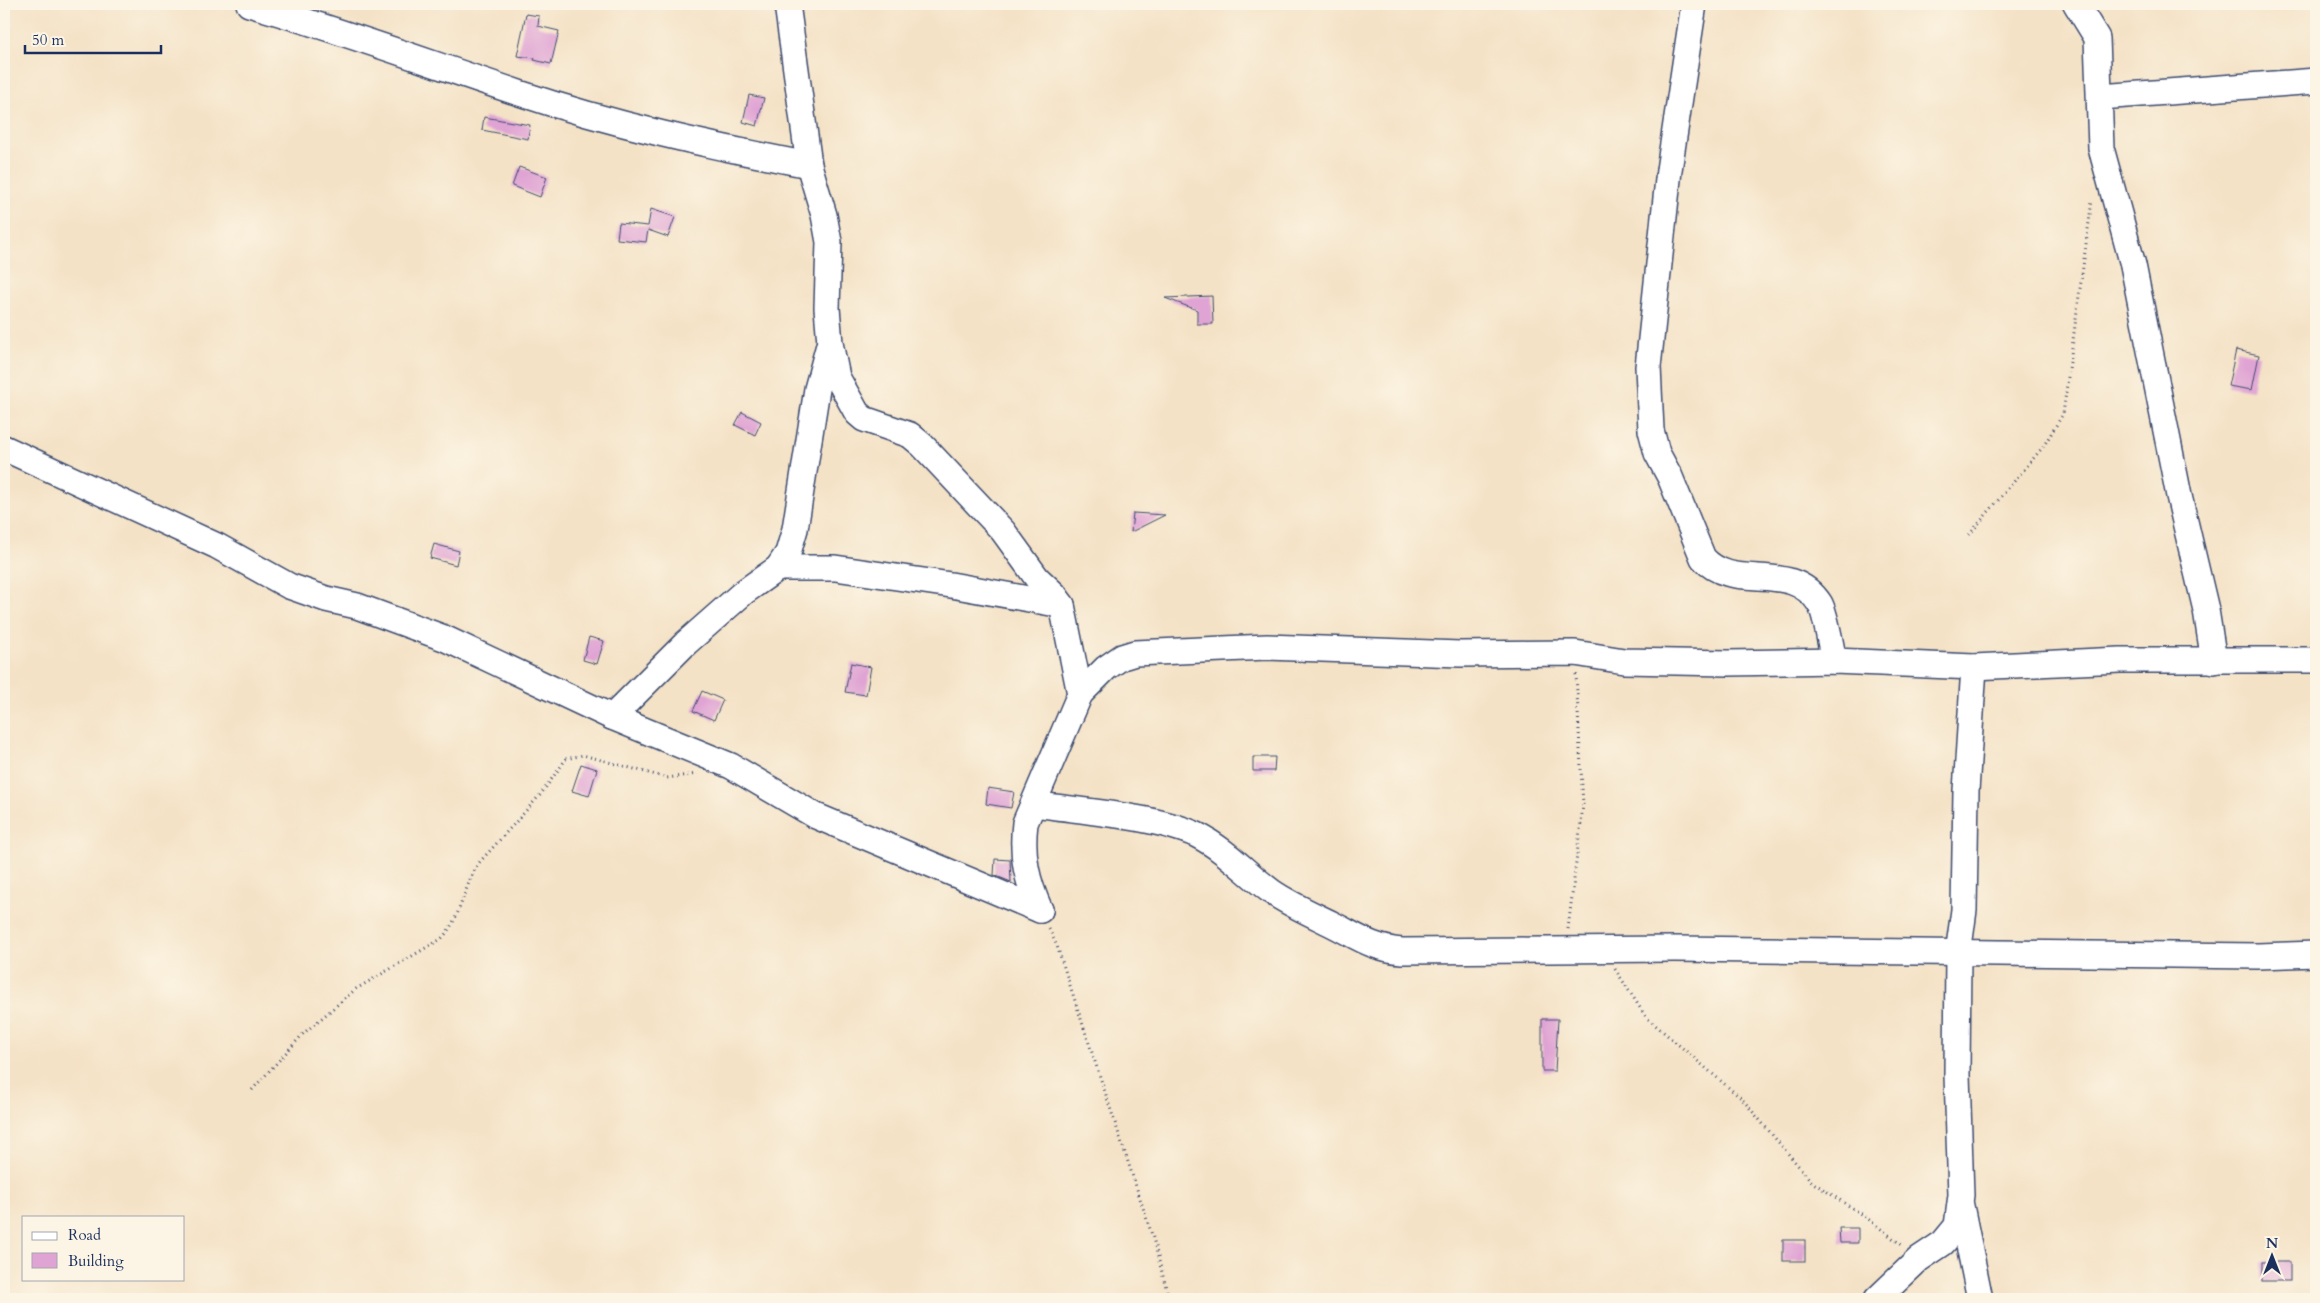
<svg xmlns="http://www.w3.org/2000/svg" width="2320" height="1303" viewBox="0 0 2320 1303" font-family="Cardo,serif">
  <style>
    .building { fill: #e0a4d4 }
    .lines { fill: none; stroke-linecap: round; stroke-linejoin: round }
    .minor-casing { stroke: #3c4a6e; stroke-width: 28 }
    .path { stroke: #3c4a6e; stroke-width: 3; stroke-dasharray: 1 4; stroke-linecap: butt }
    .minor { stroke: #fff; stroke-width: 25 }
  </style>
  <rect width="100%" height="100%" fill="#fcf5e5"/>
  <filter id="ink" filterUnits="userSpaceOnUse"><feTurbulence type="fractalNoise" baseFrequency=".02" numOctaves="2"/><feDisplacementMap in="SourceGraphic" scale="10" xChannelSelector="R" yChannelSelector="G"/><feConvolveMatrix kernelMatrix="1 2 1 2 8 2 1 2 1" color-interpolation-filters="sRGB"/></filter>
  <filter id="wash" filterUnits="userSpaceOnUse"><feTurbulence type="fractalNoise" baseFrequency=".0096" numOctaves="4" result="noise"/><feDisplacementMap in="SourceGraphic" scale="20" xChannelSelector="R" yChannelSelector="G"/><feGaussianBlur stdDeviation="1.12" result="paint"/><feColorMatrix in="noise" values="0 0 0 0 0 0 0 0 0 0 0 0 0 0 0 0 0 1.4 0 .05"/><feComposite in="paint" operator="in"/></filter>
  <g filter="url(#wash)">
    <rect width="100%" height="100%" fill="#f4e2c6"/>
    <g id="blocks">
      <!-- building -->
      <g class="building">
        <polygon points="526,14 539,16 538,26 559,31 551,64 534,60 535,58 517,56"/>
        <polygon points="749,95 764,98 757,126 743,122"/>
        <polygon points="484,117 530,125 528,139 482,130"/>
        <polygon points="519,167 547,177 540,197 512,186"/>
        <polygon points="651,209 675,217 668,237 648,230 646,242 617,239 619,223 648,226"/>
        <polygon points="1212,296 1213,324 1197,324 1197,310 1165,298"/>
        <polygon points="2236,350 2259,355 2252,390 2228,386"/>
        <polygon points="742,412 761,422 755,435 735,425"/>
        <polygon points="1133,513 1165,515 1131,532"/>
        <polygon points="434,544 459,551 456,565 430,558"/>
        <polygon points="589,637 604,641 597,664 583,660"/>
        <polygon points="851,663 871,667 866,695 845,692"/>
        <polygon points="702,691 723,700 714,720 693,711"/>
        <polygon points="1253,757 1275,757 1274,771 1253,771"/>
        <polygon points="581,764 597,769 589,796 572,791"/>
        <polygon points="988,788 1014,792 1011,808 986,804"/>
        <polygon points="995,859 1010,860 1011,882 994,875"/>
        <polygon points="1542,1019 1558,1019 1555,1071 1542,1071"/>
        <polygon points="1839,1228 1858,1228 1858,1243 1840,1243"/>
        <rect x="1783" y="1240" width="22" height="21"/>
        <rect x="2262" y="1262" width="28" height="19"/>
      </g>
    </g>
  </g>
  <g filter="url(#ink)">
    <use href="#blocks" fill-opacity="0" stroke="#3c4a6e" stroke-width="1"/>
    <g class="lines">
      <defs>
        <g id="minor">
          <path d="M249,4C340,30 429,63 519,93C614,125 711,146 809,165"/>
          <polyline points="787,4 809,165 824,215 829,242 827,308 830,343 837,377 857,413 864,419 910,435 922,445 1003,531 1037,578 1054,594 1062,605 1080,694"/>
          <path d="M1694,4L1669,170L1648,367L1651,430L1657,453L1670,477L1703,558C1734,594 1791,558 1820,604C1826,614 1831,648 1834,661"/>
          <polyline points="2076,4 2097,38 2101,148 2133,265 2179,496 2206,610 2214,661"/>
          <polyline points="2100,97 2316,81"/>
          <polyline points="4,448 217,546 289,586 326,599 357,606 444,638 612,717 731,766 816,816 1040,910"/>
          <polyline points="778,568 835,568 951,585 1062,605"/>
          <polyline points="612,717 686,643 744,592 778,568 788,553 795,529 817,389 829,345"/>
          <path d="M1034,804C1080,811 1156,816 1197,835C1226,850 1246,873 1272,892C1291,905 1312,914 1332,924C1358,937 1372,948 1402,951L1675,949L2258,956L2316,954"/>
          <path d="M1040,910C1027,881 1021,856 1025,823L1080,694L1106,668L1122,657L1135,653L1267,647L1460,654L1575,653L1624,661L1728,663L1834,661L1974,667L2120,660H2316"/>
          <polyline points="1961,1206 1980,1299"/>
          <polyline points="1877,1299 1919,1259 1943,1243 1957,1226 1961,1195 1957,1075 1958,954 1964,910 1966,791 1974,667"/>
        </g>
      </defs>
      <!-- minor casing -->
      <use href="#minor" class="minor-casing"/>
      <!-- path -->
      <g class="path">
        <polyline points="1969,535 2043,447 2063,414 2092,200"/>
        <polyline points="1049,929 1057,946 1153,1238 1169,1299"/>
        <polyline points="1568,929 1583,805 1576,674"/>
        <polyline points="1615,969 1646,1017 1742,1099 1812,1182 1863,1215 1903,1246"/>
        <path d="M252,1090L304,1033L356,989L441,939C461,919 463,888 478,864L541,794L566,759L583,755L667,778L697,774"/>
      </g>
      <!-- minor -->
      <use href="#minor" class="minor"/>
    </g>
  </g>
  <!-- margin -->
  <rect width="2320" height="1303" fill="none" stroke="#fcf5e5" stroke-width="20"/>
  <!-- legend -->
  <rect x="22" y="1216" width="162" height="65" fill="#fcf5e5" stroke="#a2a6af"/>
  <rect x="32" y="1232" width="25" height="8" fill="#ffffff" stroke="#a2a6af"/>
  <text x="68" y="1240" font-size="15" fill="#1b2f5e">Road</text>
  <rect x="32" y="1253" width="25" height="15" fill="#e0a4d4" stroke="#a2a6af"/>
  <text x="68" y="1266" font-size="15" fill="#1b2f5e">Building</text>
  <!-- north arrow -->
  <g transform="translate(2272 1256)" stroke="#fcf5e5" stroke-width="4" paint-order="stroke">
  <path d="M0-4L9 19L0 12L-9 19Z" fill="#1b2f5e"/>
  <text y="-8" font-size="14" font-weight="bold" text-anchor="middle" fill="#1b2f5e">N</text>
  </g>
  <!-- scale -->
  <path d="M25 45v8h136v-8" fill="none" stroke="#1b2f5e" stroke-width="2.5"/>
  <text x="32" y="45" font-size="15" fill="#1b2f5e" stroke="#fcf5e5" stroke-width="4" paint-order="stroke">50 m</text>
</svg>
